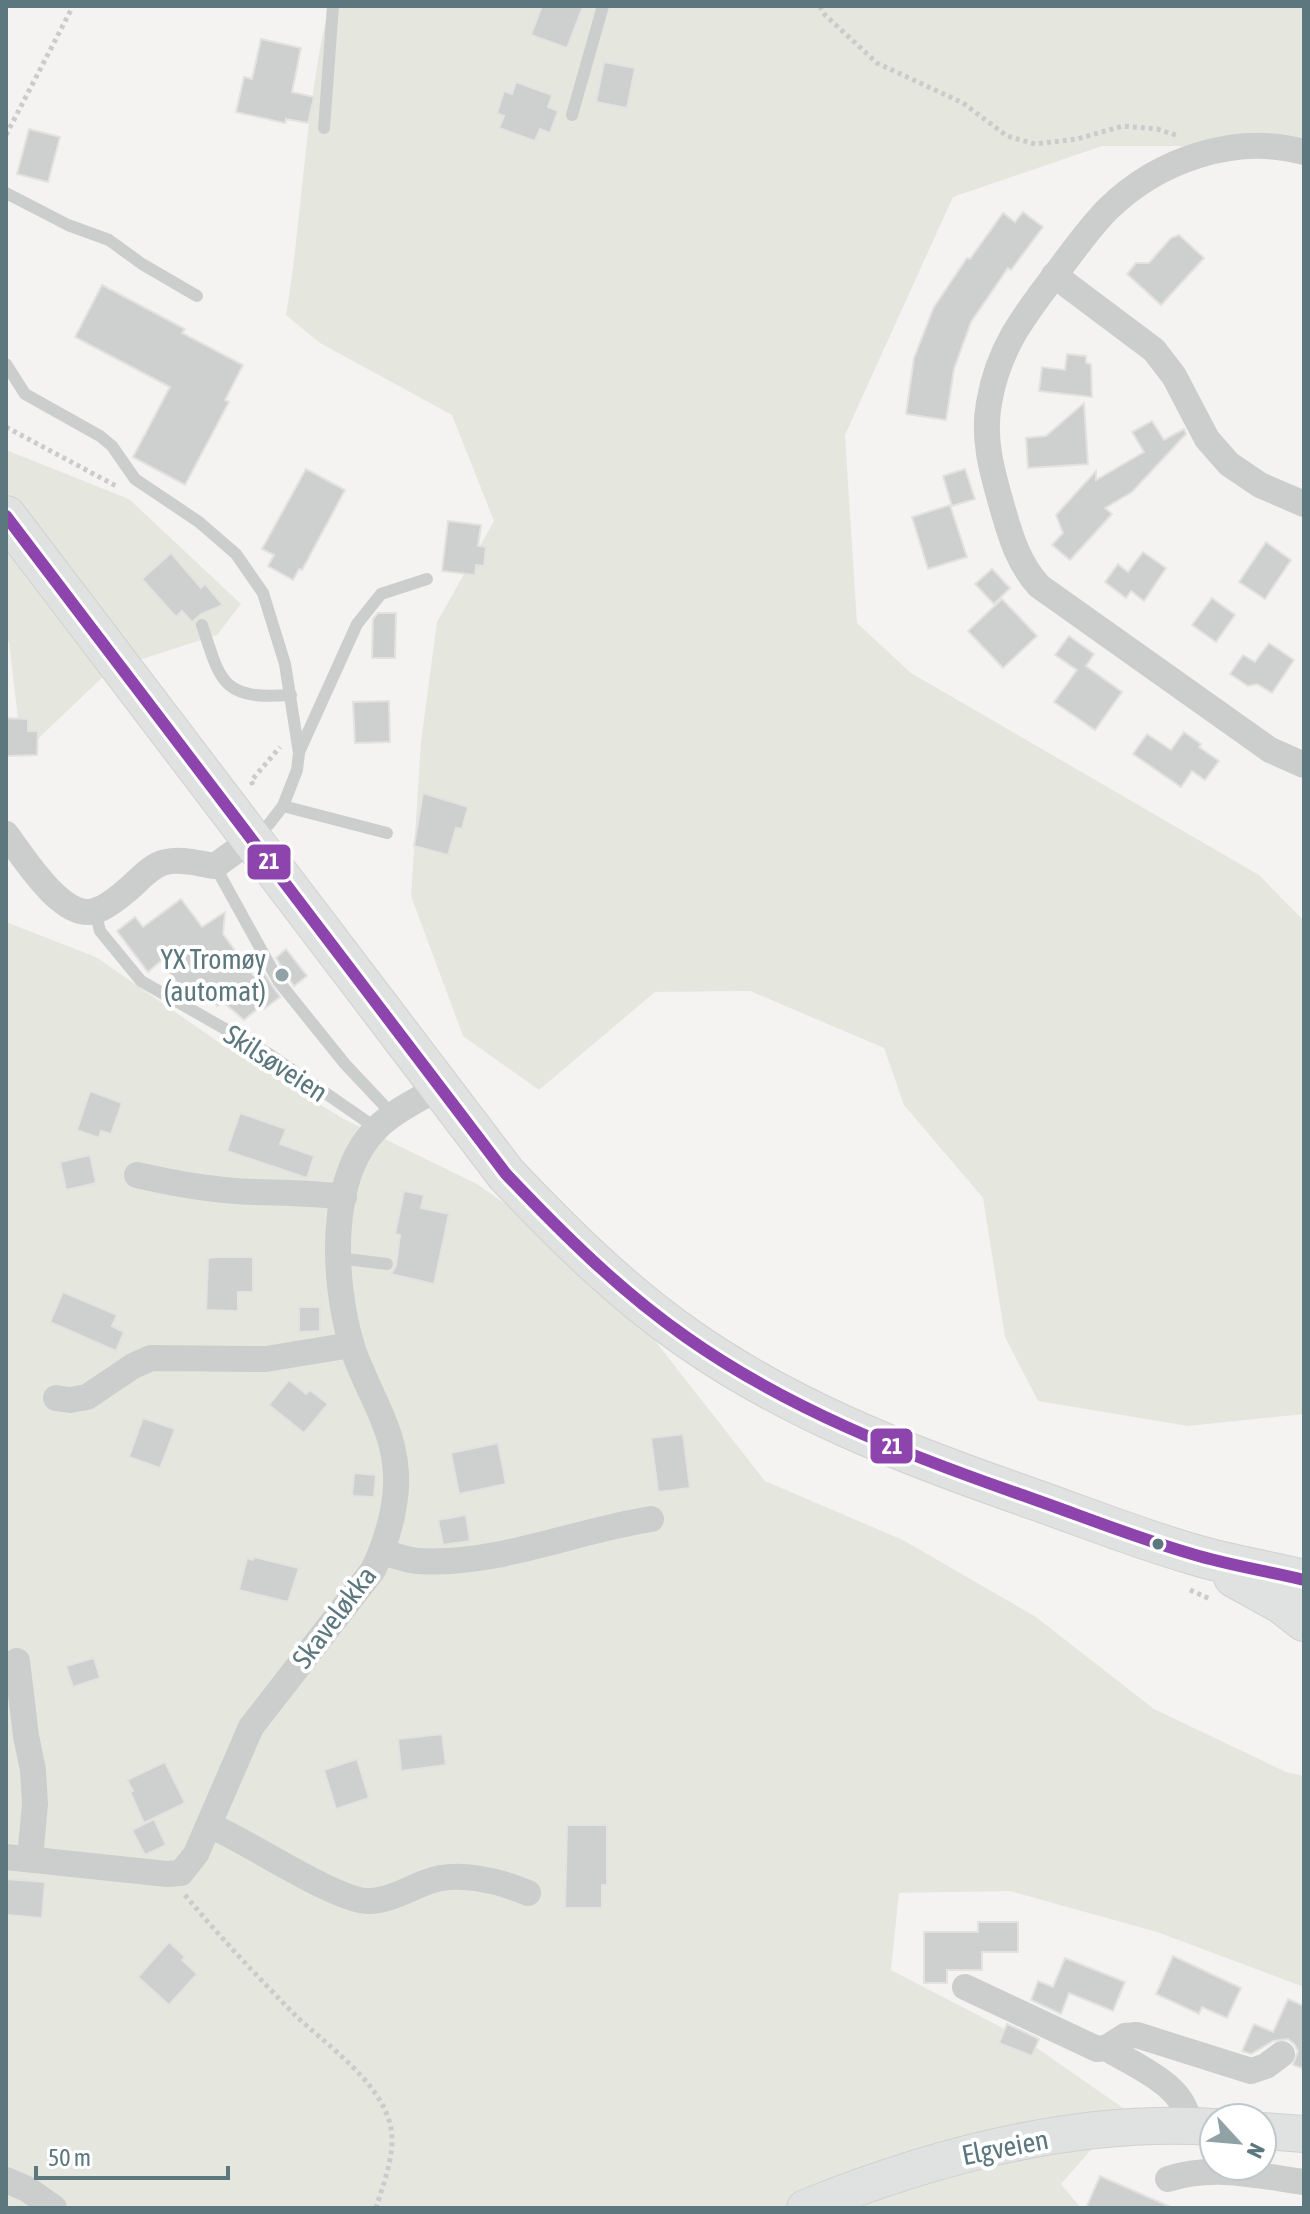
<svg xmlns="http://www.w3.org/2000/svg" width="1310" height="2214" viewBox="0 0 1310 2214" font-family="'Asap Condensed',sans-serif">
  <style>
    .green { fill: #e5e7df }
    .building { fill: #cecfcf; stroke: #e3e2e1; stroke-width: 2 }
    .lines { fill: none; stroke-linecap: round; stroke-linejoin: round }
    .secondary-casing { stroke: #d0d1d1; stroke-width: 38 }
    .primary-casing { stroke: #d0d1d0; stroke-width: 42 }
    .path { stroke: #cacccc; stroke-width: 5; stroke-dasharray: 4 4; stroke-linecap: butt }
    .lane { stroke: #cccece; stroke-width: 12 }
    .street { stroke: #cccece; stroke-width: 26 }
    .secondary { stroke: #e0e1e1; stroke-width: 36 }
    .primary { stroke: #e0e1e1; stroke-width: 40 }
    .bus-1-casing { stroke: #fff; stroke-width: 18 }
    .bus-1 { stroke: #8e44ad; stroke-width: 12 }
    .poi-dot { fill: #91a2a6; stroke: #fff; stroke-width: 3 }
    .bus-dot { fill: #5c777e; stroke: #fff; stroke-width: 3 }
    .labels { text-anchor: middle; stroke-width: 8; stroke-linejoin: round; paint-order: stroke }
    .poi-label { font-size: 28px; fill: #5c777e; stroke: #fff; text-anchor: end }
    .street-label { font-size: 28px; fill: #5c777e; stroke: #fff }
    .line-badge { stroke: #fff; stroke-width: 3 }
    .badge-label { font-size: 22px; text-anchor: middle; font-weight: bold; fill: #fff }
  </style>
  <rect width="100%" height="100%" fill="#f4f3f1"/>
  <!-- green -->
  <g class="green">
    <path d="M329,6H1304V146H1102L953,197L845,435L857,623L911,673L1259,875L1304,921V1414L1188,1426L1038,1401L1005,1337L983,1198L904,1105L884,1048L750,991L655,992L539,1090L463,1036L411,896L421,742L437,622L494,521L452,415L320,343L286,315C303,213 305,107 329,6Z"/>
    <polygon points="6,450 129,499 241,604 217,635 111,669 22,754 9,642 6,640"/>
    <polygon points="6,922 96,957 217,1041 292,1087 342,1118 477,1184 598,1268 765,1481 903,1540 1036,1617 1154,1709 1286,1772 1304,1776 1304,1987 1157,1932 1010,1891 899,1893 891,1970 1024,2039 1126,2110 1061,2184 1081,2208 6,2208"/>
  </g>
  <!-- building -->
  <g class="building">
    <polygon points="542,6 583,6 567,48 531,35"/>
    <polygon points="261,39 301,48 292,92 314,97 308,123 286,119 285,123 236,112 244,77 252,79"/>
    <polygon points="604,62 635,68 627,108 596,102"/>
    <polygon points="516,82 552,95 548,107 558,111 550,133 540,129 535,141 499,128 504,116 497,113 504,91 512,94"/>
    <polygon points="29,129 60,137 48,182 17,174"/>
    <polygon points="1023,212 1043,227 1011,270 1008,268 971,322 954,369 946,420 906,414 914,358 934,307 967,258 970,259 1003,213 1015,222"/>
    <polygon points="1179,235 1204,258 1161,305 1127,274 1136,263 1149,263 1171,238"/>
    <polygon points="102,285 185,329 182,333 243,365 225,400 229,402 185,485 133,457 170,387 75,337"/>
    <polygon points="1067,354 1086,356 1086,363 1091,364 1092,397 1039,391 1042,367 1065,370"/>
    <polygon points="1084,403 1088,464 1028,468 1026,438 1046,436"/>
    <polygon points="1152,421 1164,440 1184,429 1186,434 1132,492 1105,508 1112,514 1070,560 1052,545 1063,533 1056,515 1096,471 1096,480 1144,452 1132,432"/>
    <polygon points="306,469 345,490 302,570 299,569 293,580 268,566 274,555 262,549"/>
    <polygon points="965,469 975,499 952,506 943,476"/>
    <polygon points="950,505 967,557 928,569 912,517"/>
    <polygon points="448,521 481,525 478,546 486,547 484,566 476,565 475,575 442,571"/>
    <polygon points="1266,542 1291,560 1265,599 1239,582"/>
    <polygon points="1143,552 1166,568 1144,601 1131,591 1126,598 1105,582 1118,564 1128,572"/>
    <polygon points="171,553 201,588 205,584 223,605 201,614 192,622 182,611 176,617 142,579"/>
    <polygon points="992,569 1010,588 994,604 975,584"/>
    <polygon points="1212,598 1235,615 1216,642 1192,625"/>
    <polygon points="1002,599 1037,636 1003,668 968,631"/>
    <polygon points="378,613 396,613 395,658 372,658 373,619"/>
    <polygon points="1069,636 1094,654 1086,666 1122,692 1095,730 1054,702 1077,670 1055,655"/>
    <polygon points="1269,643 1294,660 1272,693 1257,684 1248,686 1230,674 1243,655 1255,662"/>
    <polygon points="389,701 390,742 355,743 353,702"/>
    <polygon points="6,718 28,719 28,731 38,731 37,755 6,756"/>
    <polygon points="1184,732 1201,744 1199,747 1219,761 1205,780 1192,771 1181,787 1133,754 1147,734 1171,750"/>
    <polygon points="423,793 468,807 462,829 456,828 448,855 414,846"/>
    <polygon points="181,899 202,927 225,912 223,934 253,975 261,969 280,997 264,1009 261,1006 244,1020 223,1002 217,1006 204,990 192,1000 188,998 161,961 148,972 117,931 135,917 143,927"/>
    <polygon points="286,949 307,976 294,986 276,958"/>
    <polygon points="90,1091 122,1103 111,1134 101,1131 99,1138 77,1130"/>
    <polygon points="240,1113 286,1129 280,1144 314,1156 307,1178 227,1151"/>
    <polygon points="90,1155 96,1183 66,1190 60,1162"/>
    <polygon points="404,1191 424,1195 421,1208 449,1214 434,1284 391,1274 396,1266 400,1235 395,1234"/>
    <polygon points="217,1257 253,1257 253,1292 238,1292 238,1311 206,1310 208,1258"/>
    <polygon points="63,1292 117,1315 112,1326 124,1332 116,1351 50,1322"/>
    <polygon points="299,1307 320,1307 320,1331 299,1332"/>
    <polygon points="289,1380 306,1394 310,1390 328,1404 304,1433 269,1405"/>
    <polygon points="143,1418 175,1429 160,1468 129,1457"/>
    <polygon points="683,1434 690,1488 658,1492 651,1438"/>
    <polygon points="498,1443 506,1484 459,1494 451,1453"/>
    <polygon points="354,1473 376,1475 374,1497 352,1496"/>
    <polygon points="466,1515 470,1541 443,1545 438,1520"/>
    <polygon points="254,1557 299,1568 288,1602 239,1590 247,1558 253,1560"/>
    <polygon points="94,1658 100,1678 73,1687 66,1666"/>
    <polygon points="442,1734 446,1765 401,1771 398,1739"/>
    <polygon points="357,1759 369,1798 336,1809 324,1770"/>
    <polygon points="165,1762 185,1803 144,1823 130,1792 133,1791 127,1780"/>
    <polygon points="154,1819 166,1845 145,1855 132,1830"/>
    <polygon points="567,1825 607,1825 607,1885 602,1885 602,1908 565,1908"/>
    <polygon points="6,1879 45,1882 42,1918 6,1915"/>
    <polygon points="978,1922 1018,1922 1018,1952 982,1952 982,1970 947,1970 947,1983 924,1983 924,1932 978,1932"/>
    <polygon points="169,1942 185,1957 182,1960 197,1974 169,2005 138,1977"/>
    <polygon points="1173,1956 1241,1988 1227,2018 1202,2007 1199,2014 1156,1994"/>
    <polygon points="1065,1958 1125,1982 1113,2011 1069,1993 1061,2014 1031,2000 1038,1981 1053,1987"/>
    <polygon points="1288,1999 1304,2006 1304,2069 1293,2065 1298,2051 1294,2044 1288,2039 1273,2041 1251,2054 1242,2051 1254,2024 1273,2032"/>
    <polygon points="1007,2024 1039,2039 1032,2056 999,2043"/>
    <polygon points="1100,2176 1173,2208 1086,2208"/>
  </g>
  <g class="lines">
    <defs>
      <g id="secondary">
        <polyline points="1262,2131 1304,2134"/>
        <path d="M805,2208C933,2156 1074,2118 1214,2127"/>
      </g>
      <g id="primary">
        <path d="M6,516L506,1174C562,1233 619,1290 686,1337C788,1409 902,1453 1019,1494C1077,1514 1133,1537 1192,1554C1228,1565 1267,1571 1304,1580"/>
        <polyline points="1234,1577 1281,1603 1304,1621"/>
      </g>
    </defs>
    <!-- secondary casing -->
    <use href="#secondary" class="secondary-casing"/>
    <!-- primary casing -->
    <use href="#primary" class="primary-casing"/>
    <!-- path -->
    <g class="path">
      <polyline points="820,6 825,15 877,63 963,103 1007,136 1035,144 1077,139 1123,126 1157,129 1179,136"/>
      <polyline points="6,135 73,6"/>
      <polyline points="6,427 118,487"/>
      <polyline points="253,785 251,781 280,747"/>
      <polyline points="1302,1043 1304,1043"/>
      <polyline points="1190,1590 1210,1599"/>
      <path d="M185,1895C219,1936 257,1976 294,2014C325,2044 379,2080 390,2124C397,2150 384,2182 376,2208"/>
    </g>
    <!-- lane -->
    <g class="lane">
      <polyline points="572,115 603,6"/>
      <polyline points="324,128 333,6"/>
      <polyline points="6,193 68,225 109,240 142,264 197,296"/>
      <polyline points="6,364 25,394 100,436 112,446 135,479 199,522 236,554 263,593 285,664 299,753 297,770 283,806 269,824 254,837"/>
      <path d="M202,625C221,683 222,700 291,695"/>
      <polyline points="300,750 357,624 381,594 427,579"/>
      <polyline points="283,806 387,833"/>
      <polyline points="215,866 279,982 345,1064 393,1115"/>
      <polyline points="95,911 100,931 141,981 269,1054 376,1128"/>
      <polyline points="338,1258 387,1264"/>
    </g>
    <!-- street -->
    <g class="street">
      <path d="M1304,152C1235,133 1158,160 1108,209C1088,229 1072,253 1055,275C1023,317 998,349 989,403C982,440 993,475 1003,510C1011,538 1019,564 1039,586L1270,750L1304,765"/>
      <polyline points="1054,275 1154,350 1174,376 1207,439 1229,464 1260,485 1304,504"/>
      <path d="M6,834C23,856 62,921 95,911C105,908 118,898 126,891C138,882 150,865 166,862C181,858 200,864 215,866L252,839"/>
      <path d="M137,1175C176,1184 215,1191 255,1192C285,1193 314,1193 344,1197"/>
      <polyline points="56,1398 70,1400 87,1397 133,1366 151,1358 266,1359 351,1345"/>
      <path d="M382,1552C394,1555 406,1560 418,1561C496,1566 574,1531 651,1519"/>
      <polyline points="17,1661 26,1736 33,1770 35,1804 30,1858"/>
      <path d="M209,1825C246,1840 337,1902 369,1901C389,1901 408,1889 427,1882C457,1870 500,1881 528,1893"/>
      <path d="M6,1857L167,1874L181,1873L196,1854L251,1727L373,1570C388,1539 400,1498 395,1463C390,1420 363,1384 351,1343C333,1281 327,1175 378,1127C395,1110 419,1100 439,1087"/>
      <path d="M965,1987L1097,2049L1106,2048C1135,2066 1190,2087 1188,2126"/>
      <polyline points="1106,2048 1125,2036 1137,2035 1251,2071 1266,2066 1282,2054"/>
      <path d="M1168,2179C1213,2164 1259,2176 1304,2182"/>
      <polyline points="6,2180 27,2189 54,2208"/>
    </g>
    <!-- secondary -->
    <use href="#secondary" class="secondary"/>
    <!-- primary -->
    <use href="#primary" class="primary"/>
    <defs>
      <path id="bus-1" d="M6,516L506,1174C562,1233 619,1290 686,1337C788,1409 902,1453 1019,1494C1077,1514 1133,1537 1192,1554C1228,1565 1267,1571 1304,1580"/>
    </defs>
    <!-- bus-1 casing -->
    <use href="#bus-1" class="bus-1-casing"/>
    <!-- bus-1 -->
    <use href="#bus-1" class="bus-1"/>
  </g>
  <!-- markers -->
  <circle class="poi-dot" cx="282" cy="975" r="8"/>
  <circle class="bus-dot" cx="1158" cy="1544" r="7"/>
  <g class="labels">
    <!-- poi labels -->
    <g class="poi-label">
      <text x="266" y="969">YX Tromøy<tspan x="266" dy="32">(automat)</tspan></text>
    </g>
    <!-- street labels -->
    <g class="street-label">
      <text transform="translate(276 1063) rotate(33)" y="10">Skilsøveien</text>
      <text transform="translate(334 1617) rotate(-53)" y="10">Skaveløkka</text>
      <text transform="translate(1005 2147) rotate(-11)" y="10">Elgveien</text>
    </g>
  </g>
  <g class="line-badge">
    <rect x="246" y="843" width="46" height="38" rx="8" fill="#8e44ad"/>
    <rect x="869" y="1427" width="45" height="38" rx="8" fill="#8e44ad"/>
  </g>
  <g class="badge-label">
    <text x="269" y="869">21</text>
    <text x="892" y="1454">21</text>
  </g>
  <!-- border -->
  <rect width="1310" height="2214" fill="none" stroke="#5c777e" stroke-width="16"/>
  <!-- north arrow -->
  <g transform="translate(1238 2142) rotate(116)"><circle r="38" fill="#ffffff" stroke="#bec9cb" stroke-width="2"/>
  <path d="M0-6L14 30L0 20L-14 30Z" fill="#91a2a6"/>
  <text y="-12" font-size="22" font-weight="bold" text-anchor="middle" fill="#5c777e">N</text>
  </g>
  <!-- scale -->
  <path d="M36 2166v12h192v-12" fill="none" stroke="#5c777e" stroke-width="4"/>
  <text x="48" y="2166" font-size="24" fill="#5c777e" stroke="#ffffff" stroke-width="6" paint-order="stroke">50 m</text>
</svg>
